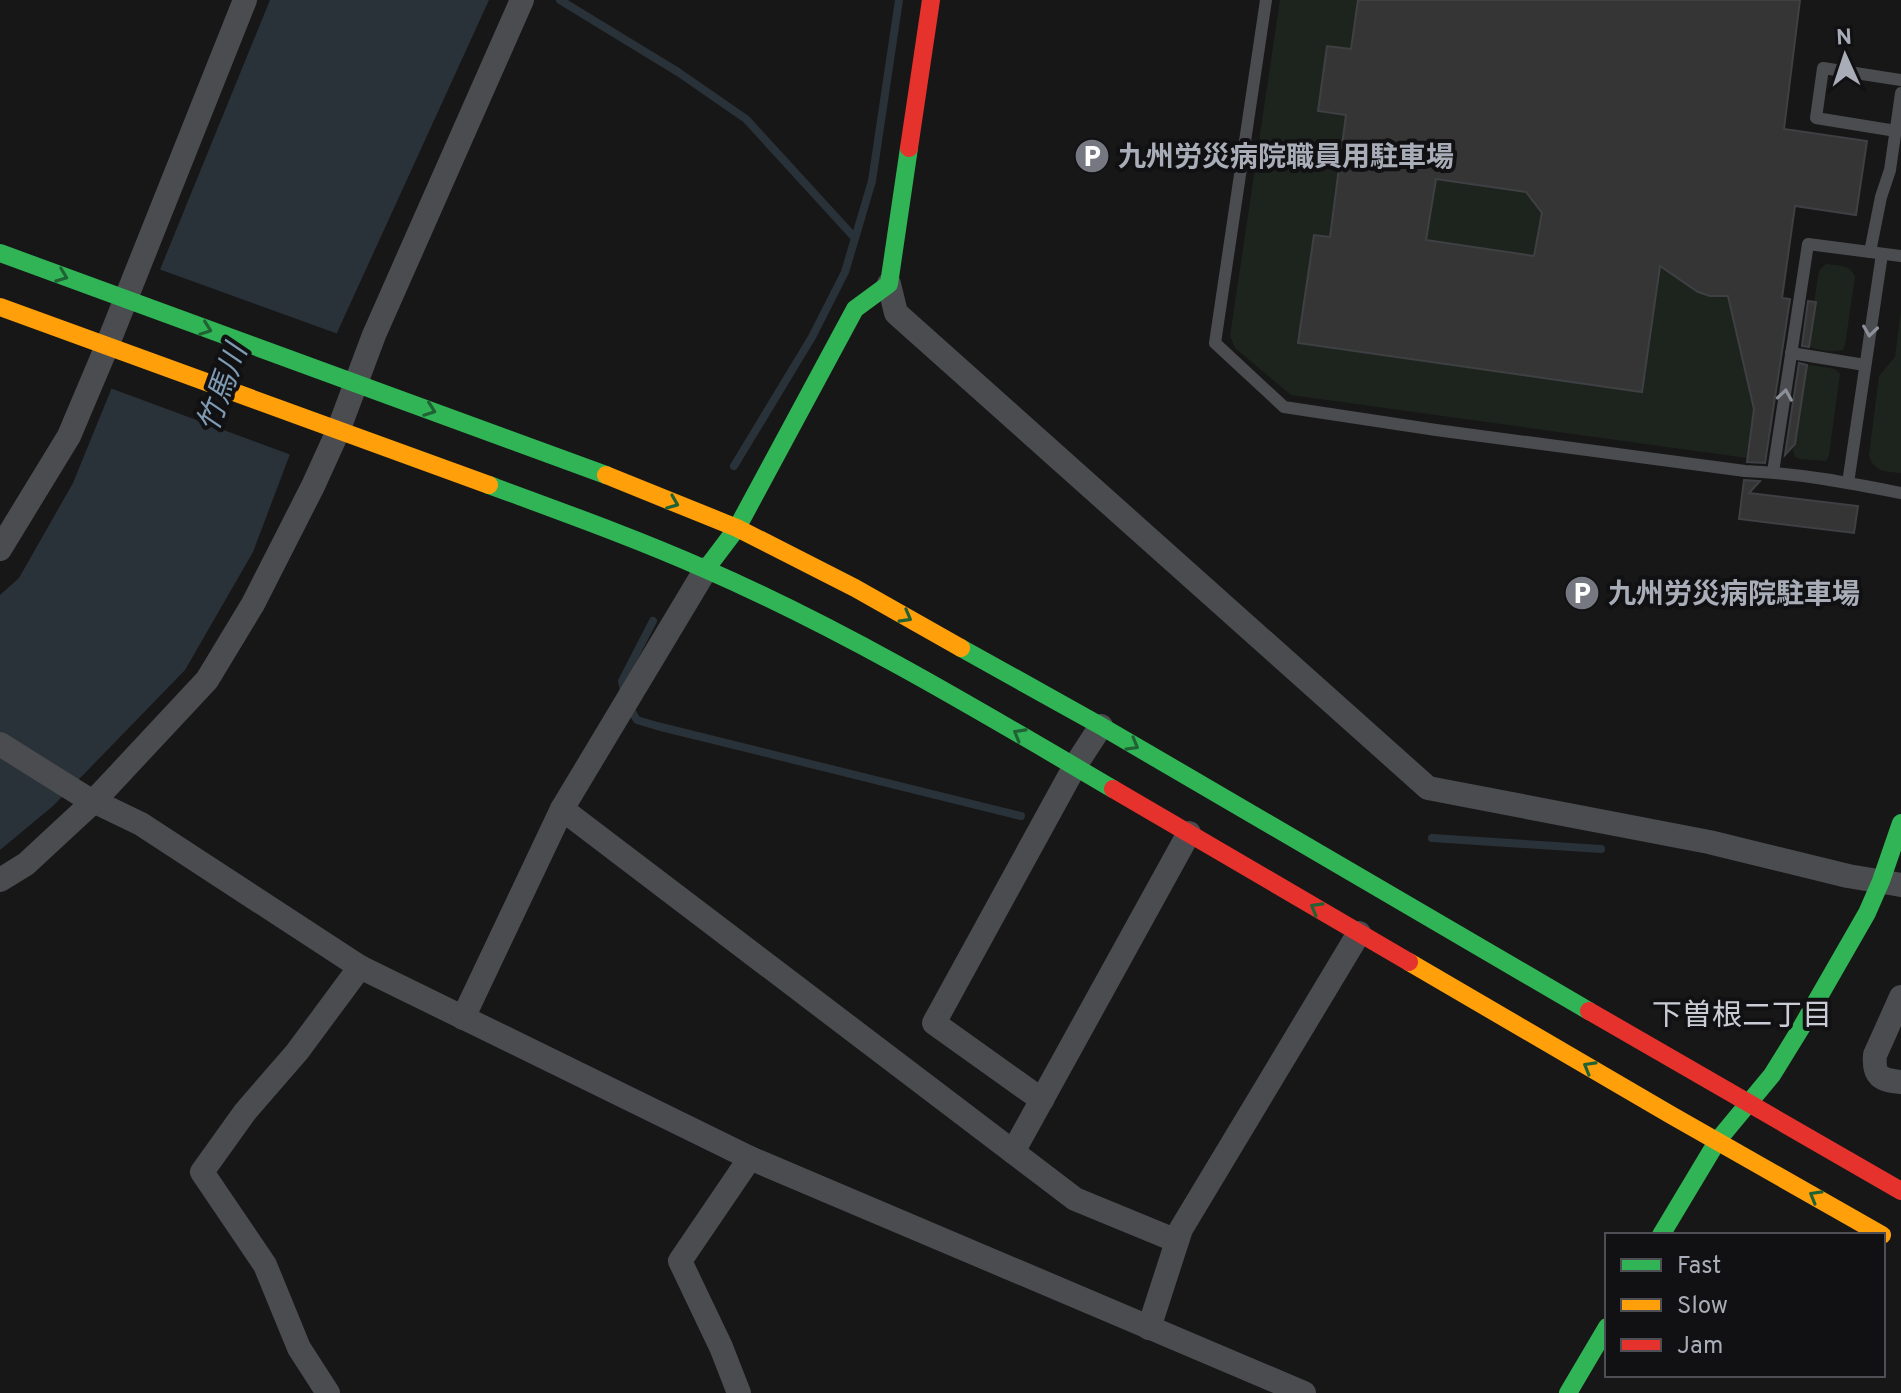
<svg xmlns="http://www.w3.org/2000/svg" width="1901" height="1393" viewBox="0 0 1901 1393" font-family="Overpass,'Noto Sans JP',sans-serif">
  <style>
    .green { fill: #1d241e }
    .water { fill: #2a3239 }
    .pier { fill: #171717 }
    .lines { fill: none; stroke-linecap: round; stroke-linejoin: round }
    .stream { stroke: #2a3239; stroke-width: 8 }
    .building { fill: #353536; stroke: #3f4043; stroke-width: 2; fill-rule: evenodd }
    .lane { stroke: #4b4c50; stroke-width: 12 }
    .street { stroke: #4b4c50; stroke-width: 24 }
    .fast { stroke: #30b455; stroke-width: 18 }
    .slow { stroke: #ff9f0a; stroke-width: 18 }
    .jam { stroke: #e5322d; stroke-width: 18 }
    .oneway { stroke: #206234 }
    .oneway2 { stroke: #8c9099 }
    .labels { text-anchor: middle; stroke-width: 8; stroke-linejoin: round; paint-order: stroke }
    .poi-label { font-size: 28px; font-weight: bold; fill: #a8adb8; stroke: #111113; text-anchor: start }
    .water-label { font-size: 30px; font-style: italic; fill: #7f9bb3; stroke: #111113 }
    .neighbourhood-label { font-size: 30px; fill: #c9ccd4; stroke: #111113 }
  </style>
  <rect width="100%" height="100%" fill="#171717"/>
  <!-- green -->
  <g class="green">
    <path d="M1280,0H1358L1351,49L1327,47L1318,111L1346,115L1330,237L1314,236L1299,343L1642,392L1661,260C1684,282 1693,296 1728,296L1749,388H1757L1747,458L1291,395L1235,348L1230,336Z"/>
    <polygon points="1436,179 1526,192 1542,213 1534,256 1426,240"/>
    <path d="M1826,264C1838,266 1851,264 1855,277L1845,345L1843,350C1832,352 1819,351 1809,346L1808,340L1819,271Z"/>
    <path d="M1901,310V473C1886,471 1874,473 1869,455L1879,376L1895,357Z"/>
    <polygon points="1810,365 1835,369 1840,374 1829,455 1826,461 1800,459 1795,457 1793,450 1805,369 1806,366"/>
  </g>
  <!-- water -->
  <polygon class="water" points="270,0 489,0 330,348 253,552 185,670 53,806 0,850 0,595 19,578 73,483"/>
  <!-- pier -->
  <polygon class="pier" points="156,268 341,335 294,456 110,388 107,388"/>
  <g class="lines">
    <!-- stream -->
    <g class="stream">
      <polyline points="560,0 678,72 746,119 854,237"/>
      <polyline points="734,466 812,337 845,272 872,181 899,0"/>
      <polyline points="625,694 622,681 653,621"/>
      <polyline points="629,707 637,720 657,726 1021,816"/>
      <polyline points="1432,838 1601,849"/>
    </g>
  </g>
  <!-- building -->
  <g class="building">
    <path d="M1358,0H1800L1784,129L1867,141L1856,215L1795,206L1782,298L1790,299L1765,463L1747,462L1754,409L1728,296H1710L1698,292L1660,266L1642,392L1298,343L1314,235L1330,237L1346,115L1318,111L1327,46L1351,49ZM1436,179L1526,192L1542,213L1534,256L1426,240Z"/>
    <polygon points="1808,301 1816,302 1809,347 1802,346"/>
    <polygon points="1799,363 1807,365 1795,444 1785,455"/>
    <polygon points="1744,480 1760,481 1749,493 1858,506 1854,533 1739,519"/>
  </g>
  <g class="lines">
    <!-- lane -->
    <g class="lane">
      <path d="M1266,0L1215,343L1284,407L1436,430L1745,471C1798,473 1850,483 1901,493"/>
      <polyline points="1896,131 1816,118 1823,68 1901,80"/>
      <polyline points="1870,252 1881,197 1890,170 1901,93"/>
      <polyline points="1791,353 1865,365"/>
      <polyline points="1773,472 1808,244 1901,256"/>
      <polyline points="1848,483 1882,254"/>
    </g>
    <!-- street -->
    <g class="street">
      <polyline points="889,284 896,313 1428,788 1709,842 1848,876 1901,885"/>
      <polyline points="0,549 69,436 107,346 245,0"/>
      <polyline points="0,744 83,796 141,824 360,967 750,1158 1304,1393"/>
      <polyline points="562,809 1075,1199 1177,1241"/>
      <polyline points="0,880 26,864 94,801 207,680 253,604 313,486 338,431 374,335 522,0"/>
      <path d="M1901,997L1875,1055C1873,1077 1881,1080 1901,1082"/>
      <polyline points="463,1018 562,809 706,569"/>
      <polyline points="1042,1100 934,1023 1075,766 1101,726"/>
      <polyline points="1013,1152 1189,833"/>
      <polyline points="1149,1328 1181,1229 1359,933"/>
      <polyline points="328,1393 299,1348 265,1265 202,1172 245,1112 297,1052 360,967"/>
      <polyline points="739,1393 721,1347 680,1261 750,1158"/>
    </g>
    <!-- fast -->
    <g class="fast">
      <polyline points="0,253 606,475"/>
      <path d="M489,485C562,512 635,538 705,569C847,631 980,711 1113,789"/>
      <polyline points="706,569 737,528 855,309 889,284 909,148"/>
      <polyline points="961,648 1101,726 1589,1011"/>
      <polyline points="1661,1235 1718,1140 1772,1075 1801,1028 1867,913 1881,881 1901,823"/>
      <polyline points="1568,1393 1607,1327"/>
    </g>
    <!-- slow -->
    <g class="slow">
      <polyline points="0,307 489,485"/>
      <polyline points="606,475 737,528 855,588 961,648"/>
      <polyline points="1409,962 1671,1115 1882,1235"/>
    </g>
    <!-- jam -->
    <g class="jam">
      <polyline points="909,148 931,0"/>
      <polyline points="1113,789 1409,962"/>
      <polyline points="1589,1011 1901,1191"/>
    </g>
  </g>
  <!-- one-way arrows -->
  <defs><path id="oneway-chevron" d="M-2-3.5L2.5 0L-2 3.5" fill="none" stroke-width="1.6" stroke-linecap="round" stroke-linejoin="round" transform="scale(2)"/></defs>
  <g class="oneway">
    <use href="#oneway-chevron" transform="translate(62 276) rotate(21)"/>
    <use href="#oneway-chevron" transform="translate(206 329) rotate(20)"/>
    <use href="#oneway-chevron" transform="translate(430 410) rotate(20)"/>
    <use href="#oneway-chevron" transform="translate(673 503) rotate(22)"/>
    <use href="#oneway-chevron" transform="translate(906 617) rotate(29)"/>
    <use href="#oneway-chevron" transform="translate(1019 734) rotate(-150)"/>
    <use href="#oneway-chevron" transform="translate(1133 745) rotate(30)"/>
    <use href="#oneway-chevron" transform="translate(1316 908) rotate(-150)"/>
    <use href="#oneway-chevron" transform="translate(1589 1067) rotate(-150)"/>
    <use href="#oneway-chevron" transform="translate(1815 1196) rotate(-150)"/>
  </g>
  <g class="oneway2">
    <use href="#oneway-chevron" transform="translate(1870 331) rotate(98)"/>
    <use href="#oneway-chevron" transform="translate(1785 395) rotate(-81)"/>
  </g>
  <!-- icons -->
  <defs>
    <symbol id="parking-disc" viewBox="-11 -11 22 22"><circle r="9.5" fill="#757880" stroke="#111113"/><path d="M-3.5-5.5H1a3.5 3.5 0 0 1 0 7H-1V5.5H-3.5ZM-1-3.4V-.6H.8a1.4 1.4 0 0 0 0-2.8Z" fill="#fff"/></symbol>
  </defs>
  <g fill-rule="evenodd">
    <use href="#parking-disc" x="1072" y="136" width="40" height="40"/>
    <use href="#parking-disc" x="1562" y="573" width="40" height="40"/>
  </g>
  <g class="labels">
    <!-- poi labels -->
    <g class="poi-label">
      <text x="1118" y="166">九州労災病院職員用駐車場</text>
      <text x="1608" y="603">九州労災病院駐車場</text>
    </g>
    <!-- water labels -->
    <g class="water-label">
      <text transform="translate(222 388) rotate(-70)" y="10">竹馬川</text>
    </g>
    <!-- neighbourhood labels -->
    <g class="neighbourhood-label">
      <text x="1742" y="1025">下曽根二丁目</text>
    </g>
  </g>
  <!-- legend -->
  <rect x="1605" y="1233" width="280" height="144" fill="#111113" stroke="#4d4f55" stroke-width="2"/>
  <rect x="1621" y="1259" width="40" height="12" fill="#30b455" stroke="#4d4f55" stroke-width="2"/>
  <text x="1677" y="1273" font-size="24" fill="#a8adb8">Fast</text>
  <rect x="1621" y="1299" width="40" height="12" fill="#ff9f0a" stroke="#4d4f55" stroke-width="2"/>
  <text x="1677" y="1313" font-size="24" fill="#a8adb8">Slow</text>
  <rect x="1621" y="1339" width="40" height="12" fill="#e5322d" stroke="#4d4f55" stroke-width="2"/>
  <text x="1677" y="1353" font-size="24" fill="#a8adb8">Jam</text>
  <!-- north arrow -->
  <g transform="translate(1845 56) rotate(357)" stroke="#111113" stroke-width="6" paint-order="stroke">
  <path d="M0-6L14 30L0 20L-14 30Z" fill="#a8adb8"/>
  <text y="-12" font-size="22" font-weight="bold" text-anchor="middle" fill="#a8adb8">N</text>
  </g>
</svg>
